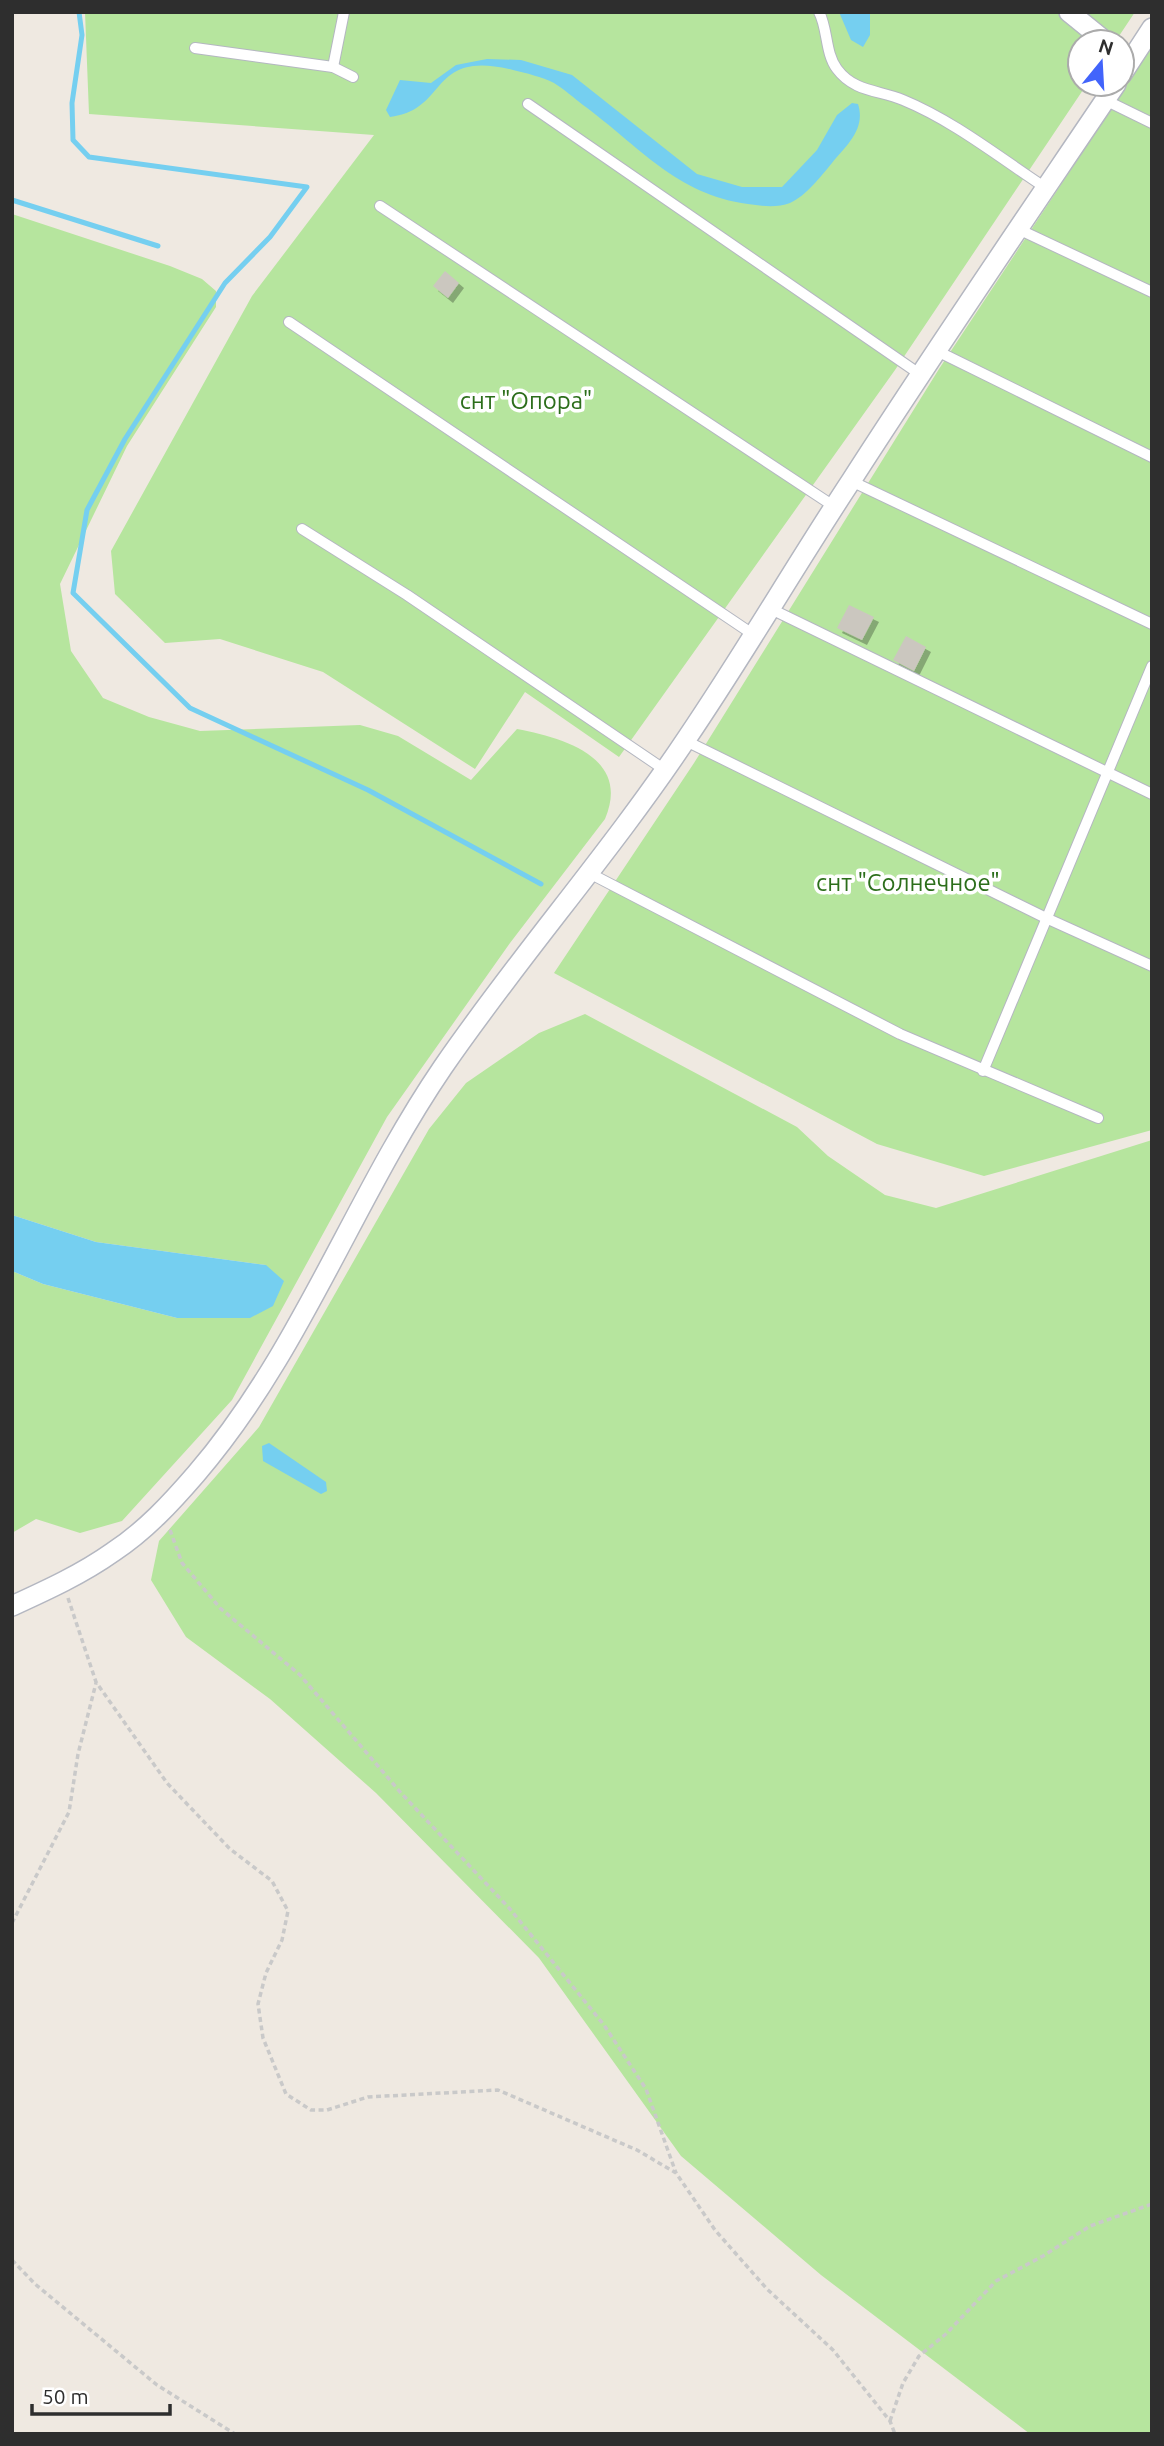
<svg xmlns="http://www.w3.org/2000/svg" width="1164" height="2446" viewBox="0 0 1164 2446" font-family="Ubuntu,sans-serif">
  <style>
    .green { fill: #b6e59e }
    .water { fill: #75cff0 }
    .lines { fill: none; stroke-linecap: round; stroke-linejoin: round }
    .stream { stroke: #75cff0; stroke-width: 5 }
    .building { fill: #cbc7bf; filter: url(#shadow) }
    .service-casing { stroke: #b4b7c1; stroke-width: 12 }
    .minor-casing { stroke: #b4b7c1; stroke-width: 22 }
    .path { stroke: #c9c9c9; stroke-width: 3.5; stroke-dasharray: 5 3.5; stroke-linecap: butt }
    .service { stroke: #fff; stroke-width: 10 }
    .minor { stroke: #fff; stroke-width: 19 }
    .labels { text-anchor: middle; stroke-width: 7; stroke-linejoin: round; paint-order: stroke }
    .park-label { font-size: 24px; fill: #2c6e1b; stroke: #fff }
  </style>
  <defs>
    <filter id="shadow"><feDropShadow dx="5" dy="5" stdDeviation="0" flood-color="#0004"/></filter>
  </defs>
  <rect width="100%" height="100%" fill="#efe9e1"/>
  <!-- green -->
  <g class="green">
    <polygon points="85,12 1135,12 1115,42 1080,42 1080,84 1087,84 895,370 619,757 525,692 475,769 323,672 220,639 165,643 115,594 111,551 252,296 374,135 89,114"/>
    <polygon points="1152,47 1152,1130 984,1176 877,1144 554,973 694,763 939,369"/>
    <path d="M12,214L170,266L202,279L216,291V307L127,446L60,584L71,651L103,698L149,717L200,731L360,725L398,736L471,780L517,729C565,738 631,758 605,819L510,943L387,1117L232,1400L122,1521L80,1533L36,1519L12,1533V1271L43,1284L177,1318L266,1265L96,1242L12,1215Z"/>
    <polygon points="585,1014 797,1127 828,1156 885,1195 936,1208 1152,1140 1152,2434 1030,2434 821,2275 681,2156 539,1958 376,1793 270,1699 186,1637 151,1580 159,1541 259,1427 429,1129 466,1083 539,1033"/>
  </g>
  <!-- water -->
  <g class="water">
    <polygon points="839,12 870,12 870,35 863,47 851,40"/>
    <path d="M487,59L521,60L572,75L697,174L742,187H782L817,150L837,115L852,103L858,104C866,129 847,145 832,163C821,176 806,196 790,203C777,208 761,206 748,204C677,195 639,146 583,105C574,98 564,89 554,83C542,77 526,73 513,70C427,49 450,110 390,117L386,110L400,80L431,83L456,65Z"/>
    <polygon points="12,1215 96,1242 266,1265 284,1281 273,1306 250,1318 177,1318 43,1284 12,1271"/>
    <polygon points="269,1443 326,1482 327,1491 321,1494 263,1461 262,1446"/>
  </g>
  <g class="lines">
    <!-- stream -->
    <g class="stream">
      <polyline points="79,12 82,35 72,103 73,140 89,157 307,187 270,237 225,283 125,439 87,510 73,593 190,708 368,790 541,884"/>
      <polyline points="12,200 158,246"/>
    </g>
  </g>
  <!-- building -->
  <g class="building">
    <polygon points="445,271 459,283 448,298 433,286"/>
    <polygon points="849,605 874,617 862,640 837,628"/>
    <polygon points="906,636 926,647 914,671 893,660"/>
  </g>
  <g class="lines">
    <defs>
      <g id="service">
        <path d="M819,12C828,29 825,53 837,69C854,92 879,90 903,100C954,121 1000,158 1046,188"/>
        <polyline points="195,48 333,67 353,77"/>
        <polyline points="333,67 344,12"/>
        <polyline points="1105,100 1152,123"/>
        <polyline points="528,104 921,375"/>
        <polyline points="380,206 835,507"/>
        <polyline points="1018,229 1152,292"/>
        <polyline points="289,322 754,635"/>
        <polyline points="937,351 1152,457"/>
        <polyline points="851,481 1152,624"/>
        <polyline points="302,529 407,595 665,770"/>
        <polyline points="771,609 1152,794"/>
        <polyline points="686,741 1046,918 1152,966"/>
        <polyline points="591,874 900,1034 1098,1118"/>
        <polyline points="983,1071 1152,666"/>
      </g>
      <g id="minor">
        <polyline points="1069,12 1106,42"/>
        <polyline points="1122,74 1152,28"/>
        <path d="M12,1606C47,1590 82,1574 113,1552C145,1531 171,1503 196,1474C301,1352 353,1199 443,1067C520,955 611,852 687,738C744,654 795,566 851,481C937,347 1027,216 1116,84"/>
      </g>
    </defs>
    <!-- service casing -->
    <use href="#service" class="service-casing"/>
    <!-- minor casing -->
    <use href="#minor" class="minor-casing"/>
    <!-- path -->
    <g class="path">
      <polyline points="170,1530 182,1563 220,1608 300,1675 401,1793 510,1909 604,2025 646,2089 676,2173"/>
      <polyline points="68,1598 96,1682 167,1783 230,1849 272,1881 288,1911 282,1940 266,1973 258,2004 263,2038 286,2094 311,2110 327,2110 368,2097 498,2090 637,2150 676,2173 715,2230 767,2289 833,2350 890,2421 895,2434"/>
      <polyline points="12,1923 69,1812 78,1754 96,1683"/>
      <polyline points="12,2260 35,2284 157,2385 235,2434"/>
      <polyline points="890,2421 903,2383 919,2356 946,2334 996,2281 1043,2256 1090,2226 1152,2204"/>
    </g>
    <!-- service -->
    <use href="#service" class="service"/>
    <!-- minor -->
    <use href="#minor" class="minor"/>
  </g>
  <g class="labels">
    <!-- park labels -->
    <g class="park-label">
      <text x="526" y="409">снт "Опора"</text>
      <text x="908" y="891">снт "Солнечное"</text>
    </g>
  </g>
  <!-- border -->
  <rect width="1164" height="2446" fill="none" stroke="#2e2e2e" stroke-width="28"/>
  <!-- north arrow -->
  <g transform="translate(1101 63) rotate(18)"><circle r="33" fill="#ffffff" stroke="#ababab" stroke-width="2"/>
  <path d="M0-5L12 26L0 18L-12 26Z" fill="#4264fb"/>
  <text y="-10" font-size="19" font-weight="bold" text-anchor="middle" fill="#2e2e2e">N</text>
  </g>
  <!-- scale -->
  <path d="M32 2404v10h138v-10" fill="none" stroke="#2e2e2e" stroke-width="3.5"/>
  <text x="42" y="2404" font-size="21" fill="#2e2e2e" stroke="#ffffff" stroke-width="5" paint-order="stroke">50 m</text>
</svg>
